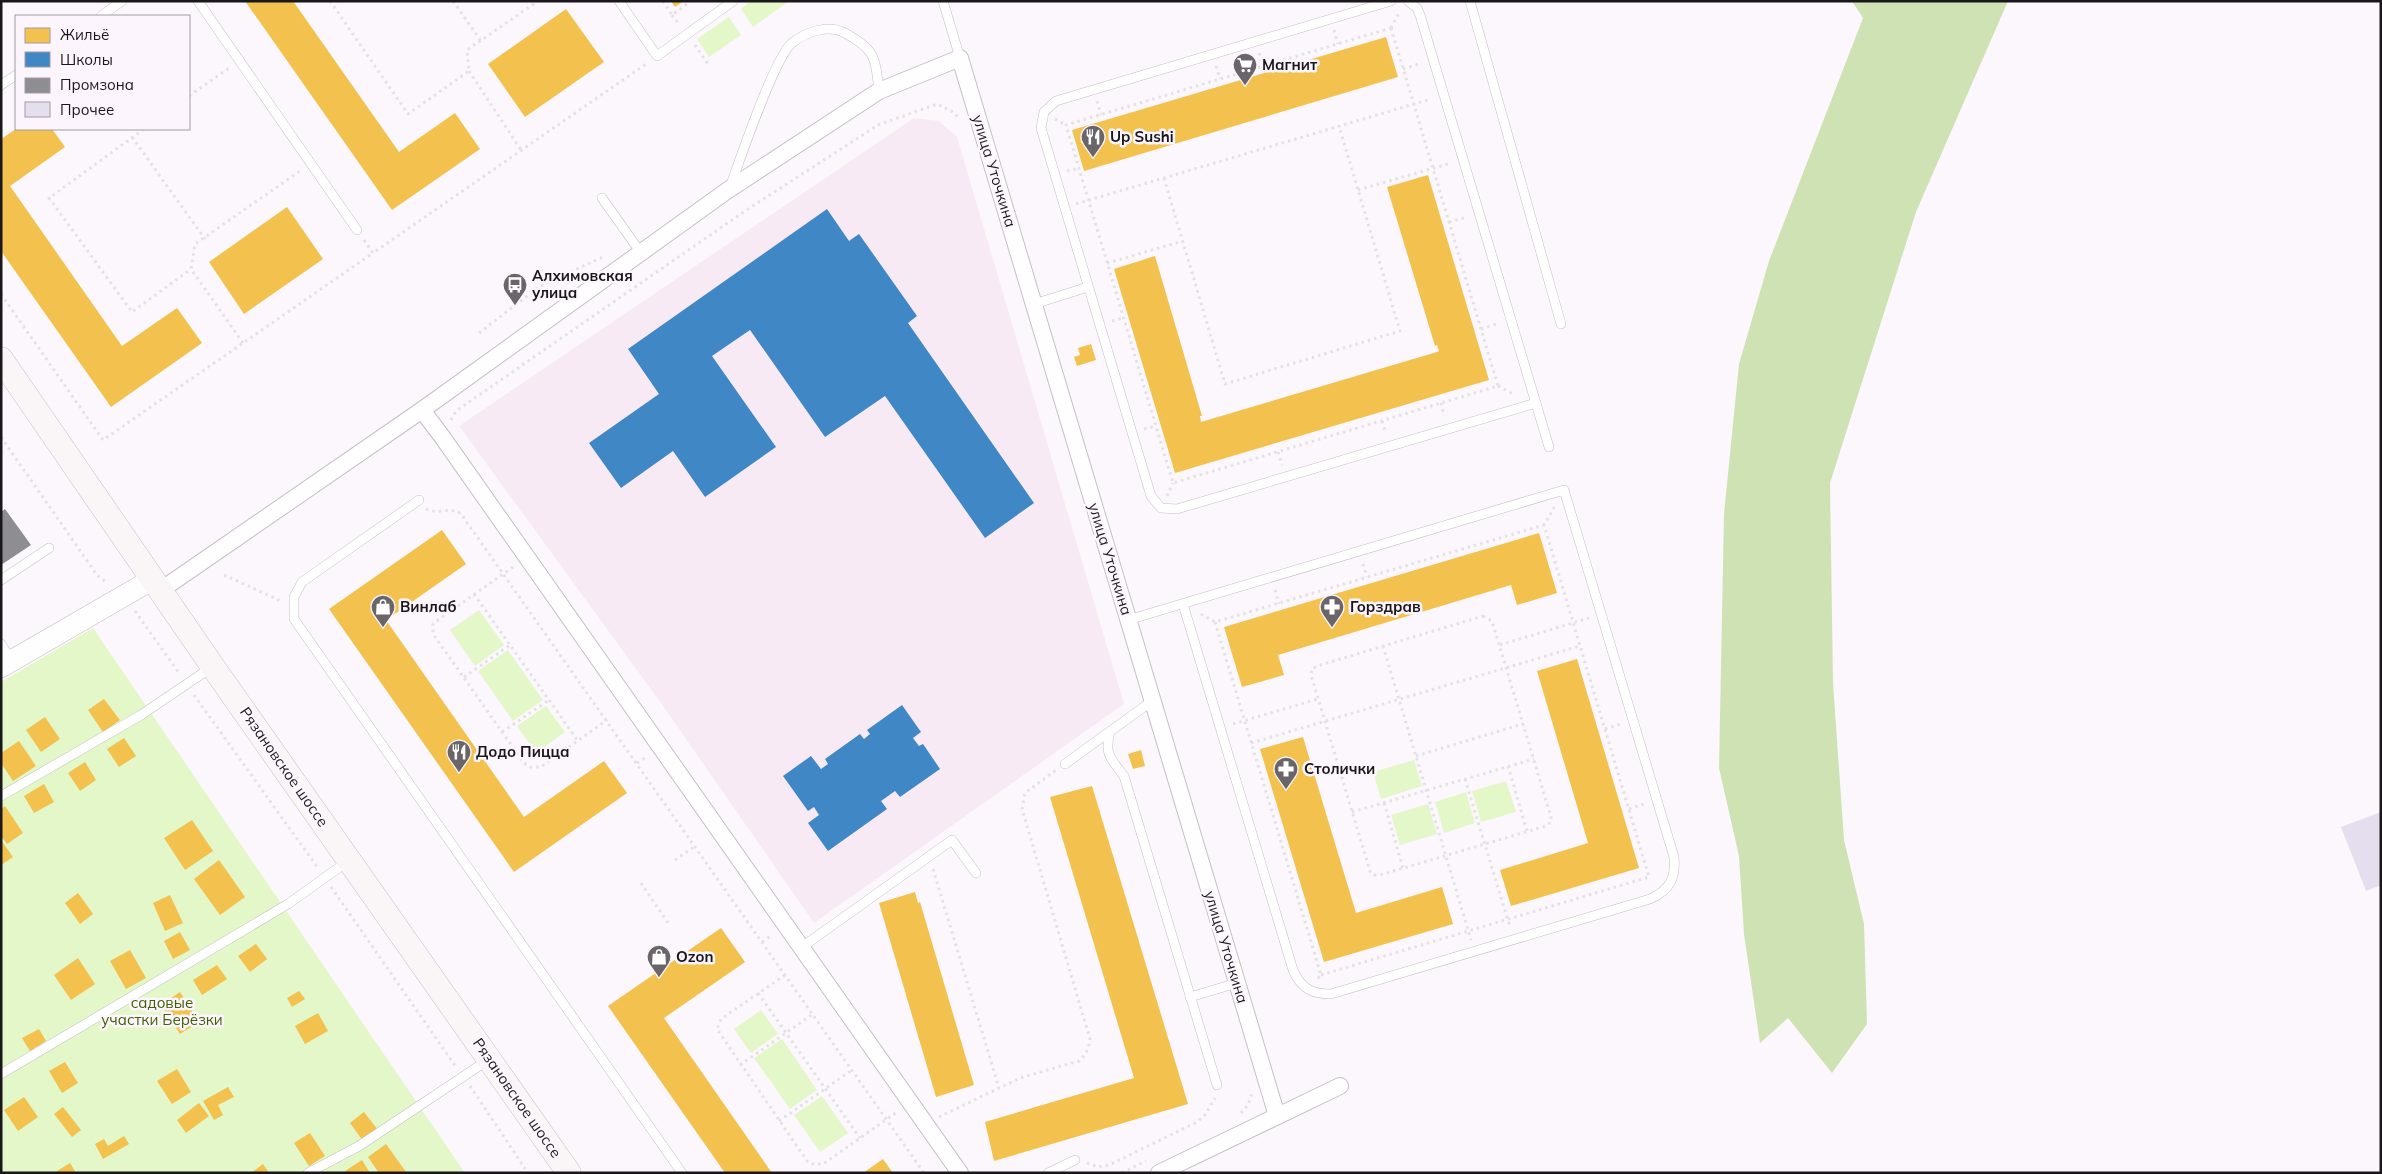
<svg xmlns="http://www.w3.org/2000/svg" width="2382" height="1174" viewBox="0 0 2382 1174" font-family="Mulish,sans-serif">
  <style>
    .education { fill: #f8eaf4 }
    .green { fill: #e3f7c9 }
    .forest { fill: #cee2b4 }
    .homes { fill: #f2c14e }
    .schools { fill: #3f88c5 }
    .industry { fill: #8d8d92 }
    .building { fill: #e4deee }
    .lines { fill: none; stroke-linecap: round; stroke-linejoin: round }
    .service-casing { stroke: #c4c1c4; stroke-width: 10 }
    .minor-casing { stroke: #c4c1c4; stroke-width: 18 }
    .tertiary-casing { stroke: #c4c1c4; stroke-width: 22 }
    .secondary-casing { stroke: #c4c1c4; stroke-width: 25 }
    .path { stroke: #e2e2e2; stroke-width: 3; stroke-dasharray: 2.5 4; stroke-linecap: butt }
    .service { stroke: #fffeff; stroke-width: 9 }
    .minor { stroke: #fffeff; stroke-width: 16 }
    .tertiary { stroke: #fffeff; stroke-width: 21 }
    .secondary { stroke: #faf6f8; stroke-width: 24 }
    .labels { text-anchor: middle; stroke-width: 5; stroke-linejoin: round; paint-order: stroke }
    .poi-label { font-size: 15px; font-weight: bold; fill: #1a171a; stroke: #fdf5fe; text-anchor: start }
    .street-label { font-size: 15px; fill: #1a171a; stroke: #fdf5fe }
    .park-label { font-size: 15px; fill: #416200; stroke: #fdf5fe }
  </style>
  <rect width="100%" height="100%" fill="#fcf7fc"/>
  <!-- education -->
  <polygon class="education" points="914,118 939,121 957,137 1124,704 814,923 661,703 459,426"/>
  <!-- green -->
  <g class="green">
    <polygon points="751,1 789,1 753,27 741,9"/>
    <polygon points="729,17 741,35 709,57 697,39"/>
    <polygon points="479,610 504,645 475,666 450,630"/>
    <polygon points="93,628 465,1173 1,1173 1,682"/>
    <polygon points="508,650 543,700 513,721 478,671"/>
    <polygon points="546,706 565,732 536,753 517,726"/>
    <polygon points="1414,760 1422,786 1381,799 1373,772"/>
    <polygon points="1506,781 1516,812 1481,822 1472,791"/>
    <polygon points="1466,792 1475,823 1444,833 1435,802"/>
    <polygon points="1428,804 1437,834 1400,845 1391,815"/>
    <polygon points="761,1010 778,1034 751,1053 734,1029"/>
    <polygon points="782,1039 817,1090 790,1109 754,1058"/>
    <polygon points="822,1096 848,1133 820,1152 794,1115"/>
  </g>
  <!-- forest -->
  <polygon class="forest" points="1852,1 2008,1 1916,212 1830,483 1833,683 1844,840 1864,924 1867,1024 1832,1073 1788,1018 1760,1043 1744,934 1739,856 1719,768 1724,514 1739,364 1769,261 1863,18"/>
  <!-- homes -->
  <g class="homes">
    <polygon points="245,1 293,1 399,152 455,113 480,149 392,210"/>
    <polygon points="671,1 684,1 675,7"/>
    <polygon points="566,9 604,62 525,117 488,64"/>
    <polygon points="1386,37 1398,77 1084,171 1072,130"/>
    <polygon points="16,129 52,129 65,147 10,186 122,346 177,308 202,343 111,407 1,251 1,139"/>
    <polygon points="1428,175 1489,380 1175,473 1114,269 1155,256 1202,416 1200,416 1201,422 1437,352 1439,351 1437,345 1435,346 1387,187"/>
    <polygon points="287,207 323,259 244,314 209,262"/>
    <polygon points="1091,344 1096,360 1077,366 1074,357 1080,355 1078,348"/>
    <polygon points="442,530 466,564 386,620 524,817 604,761 627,793 514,872 329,609"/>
    <polygon points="1539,533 1557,593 1517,605 1511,585 1278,655 1284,675 1242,687 1224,627"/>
    <polygon points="1577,659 1639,868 1511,906 1500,870 1588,843 1537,671"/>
    <polygon points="104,699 120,720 103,732 88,710"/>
    <polygon points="45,717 60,739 41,752 26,730"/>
    <polygon points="1303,737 1356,913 1442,887 1453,924 1324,962 1260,749"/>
    <polygon points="124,738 136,756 119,767 107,749"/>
    <polygon points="19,741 36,766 13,781 1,763 1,753"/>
    <polygon points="1141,750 1145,766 1133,769 1128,754"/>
    <polygon points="85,762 96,780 80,791 68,773"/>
    <polygon points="44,784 54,802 34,813 24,796"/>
    <polygon points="1092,786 1188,1104 994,1161 985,1122 1134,1078 1050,797"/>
    <polygon points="5,806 23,833 7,844 1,836 1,809"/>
    <polygon points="192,820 213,851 185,870 164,838"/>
    <polygon points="1,840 13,857 1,865"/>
    <polygon points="219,860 245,897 220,915 194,879"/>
    <polygon points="915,892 918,903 920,902 974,1085 936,1097 879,903"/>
    <polygon points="78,893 93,914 80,924 65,903"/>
    <polygon points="170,895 183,923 165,931 153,903"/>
    <polygon points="721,928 745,962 664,1018 772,1173 725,1173 608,1006"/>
    <polygon points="180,932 190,950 173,959 164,941"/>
    <polygon points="256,944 267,959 250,972 238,956"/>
    <polygon points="130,950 146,978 126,989 110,961"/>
    <polygon points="78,958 95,984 71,1000 54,975"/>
    <polygon points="217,965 227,979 202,995 193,980"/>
    <polygon points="299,991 305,999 292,1007 287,998"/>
    <polygon points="180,992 199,1022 180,1034 161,1005"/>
    <polygon points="318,1013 328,1031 305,1044 295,1026"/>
    <polygon points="39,1029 46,1041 30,1051 22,1038"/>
    <polygon points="65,1062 78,1083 62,1093 49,1071"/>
    <polygon points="177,1069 191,1092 172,1104 157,1081"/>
    <polygon points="228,1087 234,1097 218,1105 223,1115 214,1120 203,1101"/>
    <polygon points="24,1097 38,1117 18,1131 4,1110"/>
    <polygon points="199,1103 209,1116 186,1133 177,1120"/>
    <polygon points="63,1107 81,1130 72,1137 54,1114"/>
    <polygon points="364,1112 378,1130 363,1141 350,1123"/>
    <polygon points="310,1133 325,1156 309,1166 294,1143"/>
    <polygon points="124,1136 129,1144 103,1159 95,1144 104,1139 108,1146"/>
    <polygon points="386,1144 406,1172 406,1173 379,1173 368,1157"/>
    <polygon points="883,1159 893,1173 863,1173"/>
    <polygon points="362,1160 370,1173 346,1173 345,1171"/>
    <polygon points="70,1163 76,1173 54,1173"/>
    <polygon points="263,1164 269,1173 251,1173"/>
  </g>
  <!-- schools -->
  <g class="schools">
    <polygon points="827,209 849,241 859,234 917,316 908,323 1034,503 985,538 885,396 825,437 750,330 712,356 776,447 705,497 673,451 621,488 589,443 659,394 628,349"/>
    <polygon points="902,705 921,732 913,738 919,746 923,744 940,769 900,797 895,791 881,801 887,809 828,851 808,823 819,815 814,807 808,811 783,776 811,756 821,769 828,764 825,759 860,734 864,739 870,734 867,730"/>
  </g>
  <!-- industry -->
  <polygon class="industry" points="5,509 31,545 1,565 1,512"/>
  <!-- building -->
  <polygon class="building" points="2381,812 2381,885 2366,891 2341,827"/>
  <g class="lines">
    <defs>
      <g id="service">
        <polyline points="198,1 357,230"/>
        <polyline points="619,1 657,56 733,1"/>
        <polyline points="943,1 960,58"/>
        <polyline points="1391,1 1056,101 1044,112 1041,128 1151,496 1161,508 1177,509 1536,403"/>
        <polyline points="1408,1 1417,8 1420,15 1549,447"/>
        <polyline points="1470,1 1561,324"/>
        <polyline points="101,16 122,1"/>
        <polyline points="1,85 16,75"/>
        <path d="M730,187C740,160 774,58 792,43C806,32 828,24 845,33C876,50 875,57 879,91"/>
        <polyline points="602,198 641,253"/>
        <polyline points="1034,304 1088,287"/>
        <polyline points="419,500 302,582 294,597 294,619 682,1173"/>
        <polyline points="1,580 49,548"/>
        <path d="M1128,620L1564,490L1674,857C1676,878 1670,890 1650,899L1331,994C1311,994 1301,988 1293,970L1183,604"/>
        <polyline points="1,644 12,661"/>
        <path d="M1110,732C1104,754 1111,759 1124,776L1217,1085"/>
        <polyline points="1065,764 1152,701"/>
        <polyline points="1,796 141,715 212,667"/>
        <polyline points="802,947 952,840 976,873"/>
        <polyline points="1190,997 1237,983"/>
        <polyline points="1,1074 288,904 348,861"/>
        <polyline points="308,1173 359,1146 488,1060"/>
        <polyline points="1048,1173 1075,1160"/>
      </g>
      <g id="minor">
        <polyline points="422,410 443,438 960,1173"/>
        <polyline points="161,590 422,410 728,190 879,91 960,58 1277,1116"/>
        <polyline points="1159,1173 1340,1086"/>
      </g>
      <polyline id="tertiary" points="1,667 153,579"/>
      <polyline id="secondary" points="1,359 213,667 569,1173"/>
    </defs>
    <!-- service casing -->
    <use href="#service" class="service-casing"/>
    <!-- minor casing -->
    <use href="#minor" class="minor-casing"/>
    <!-- tertiary casing -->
    <use href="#tertiary" class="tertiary-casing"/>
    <!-- secondary casing -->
    <use href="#secondary" class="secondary-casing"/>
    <!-- path -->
    <g class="path">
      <polyline points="330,1 408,114 469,71 467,50 538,1"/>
      <polyline points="453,1 481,41"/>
      <polyline points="663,1 672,15 691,1"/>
      <polyline points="672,15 679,24"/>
      <polygon points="1391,28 1498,386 1173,483 1066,125"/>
      <polyline points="1391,28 1400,11"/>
      <polyline points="1334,30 1338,44"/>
      <polyline points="695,45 708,64"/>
      <polyline points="1259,53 1263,67"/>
      <polyline points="1238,59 1242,73"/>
      <polyline points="1216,66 1220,79"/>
      <polyline points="1403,69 1422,63"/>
      <polyline points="469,71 521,150"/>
      <polyline points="189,96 229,68"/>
      <polyline points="1097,101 1101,115"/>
      <polyline points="1055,119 1066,125"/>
      <polyline points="144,129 49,198 132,312 191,269"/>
      <polyline points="132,137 205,239"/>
      <polyline points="1067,171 1079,168"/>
      <polyline points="1164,178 1225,384 1400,331 1339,126"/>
      <polyline points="1358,190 1451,163"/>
      <polyline points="1076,204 1431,99"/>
      <polyline points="1449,222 1467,217"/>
      <polyline points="364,240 373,253 646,64"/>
      <polyline points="1107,263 1183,241"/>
      <polyline points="1,294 103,440 373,253"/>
      <polyline points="1112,321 1123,318"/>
      <polyline points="1481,329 1499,323"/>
      <polyline points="479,333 540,286 605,256"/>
      <polyline points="243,343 191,269 195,244 300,171"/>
      <polyline points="1498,386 1515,395"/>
      <polyline points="1441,403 1444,416"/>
      <polyline points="451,420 456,411 745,211 878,125 937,104 953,112 959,118"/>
      <polyline points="1382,421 1386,433"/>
      <polyline points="1144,429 1156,426"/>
      <polyline points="1,437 97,575 107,583"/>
      <polyline points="1278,452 1282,465"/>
      <polyline points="1167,496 1173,483"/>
      <path d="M426,509C439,515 450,506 461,514L924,1173"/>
      <polyline points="1363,564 1367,577"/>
      <polyline points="513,567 438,620 433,624 433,634 524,763 530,767 541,767 607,720"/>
      <polyline points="224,575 281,601"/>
      <polyline points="1275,590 1279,604"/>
      <polyline points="474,594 578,741"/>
      <polyline points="135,611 179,673"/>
      <polyline points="1201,614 1215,622 1544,525"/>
      <polygon points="1483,616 1492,621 1551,817 1551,822 1546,826 1380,875 1374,875 1370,871 1311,675 1312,669 1317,666"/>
      <polyline points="1215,622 1321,975 1316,980"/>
      <polyline points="1500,645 1589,618"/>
      <polyline points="1383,646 1471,940"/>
      <polyline points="464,677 510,645"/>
      <polyline points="194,695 318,868"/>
      <polyline points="1233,724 1318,699"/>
      <polyline points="1605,729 1621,724"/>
      <polyline points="502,732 549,700"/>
      <polyline points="1251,743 1580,646"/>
      <polyline points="1416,756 1523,724"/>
      <polyline points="637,763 646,757"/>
      <polyline points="1508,766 1527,831"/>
      <polyline points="1465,779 1510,927"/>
      <polyline points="1384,803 1403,868"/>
      <polyline points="1629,809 1644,804"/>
      <polyline points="1352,812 1534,759"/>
      <polyline points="675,860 695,846"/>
      <polyline points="933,869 999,1088"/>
      <polyline points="641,883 670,926"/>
      <polyline points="331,887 456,1067"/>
      <polyline points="762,942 772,935"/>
      <polyline points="785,975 721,1019 717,1029 807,1161 813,1164 823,1164 897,1112"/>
      <polyline points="1321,975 1649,877 1544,525 1555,506"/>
      <polyline points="758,993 860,1138"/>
      <polyline points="740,1065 813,1014"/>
      <polyline points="470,1086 528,1173"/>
      <polyline points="1241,1113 1248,1105 1252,1093"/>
      <path d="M939,1117L1020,1078L1079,1061C1086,1055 1089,1048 1090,1039L1022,809L1025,793L1056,770"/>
      <polyline points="779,1121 852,1070"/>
      <polyline points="1087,1163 1098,1167 1109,1165 1197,1122 1205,1115 1215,1098"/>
      <polyline points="1122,1173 1146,1161"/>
    </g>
    <!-- service -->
    <use href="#service" class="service"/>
    <!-- minor -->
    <use href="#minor" class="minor"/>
    <!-- tertiary -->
    <use href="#tertiary" class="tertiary"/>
    <!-- secondary -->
    <use href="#secondary" class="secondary"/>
  </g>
  <!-- icons -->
  <defs>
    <symbol id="supermarket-pin" viewBox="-11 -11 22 30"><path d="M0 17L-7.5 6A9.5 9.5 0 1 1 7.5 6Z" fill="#696569" stroke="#fdf5fe"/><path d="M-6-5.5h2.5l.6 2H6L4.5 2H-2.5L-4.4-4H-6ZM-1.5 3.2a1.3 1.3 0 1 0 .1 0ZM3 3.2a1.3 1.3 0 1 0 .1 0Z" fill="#fff"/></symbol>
    <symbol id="restaurant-pin" viewBox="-11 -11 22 30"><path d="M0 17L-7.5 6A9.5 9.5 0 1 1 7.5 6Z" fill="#696569" stroke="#fdf5fe"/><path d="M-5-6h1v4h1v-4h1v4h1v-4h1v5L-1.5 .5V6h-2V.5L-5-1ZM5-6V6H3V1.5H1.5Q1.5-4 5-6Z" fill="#fff"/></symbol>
    <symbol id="bus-pin" viewBox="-11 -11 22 30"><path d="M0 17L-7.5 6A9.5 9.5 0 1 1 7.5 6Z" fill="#696569" stroke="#fdf5fe"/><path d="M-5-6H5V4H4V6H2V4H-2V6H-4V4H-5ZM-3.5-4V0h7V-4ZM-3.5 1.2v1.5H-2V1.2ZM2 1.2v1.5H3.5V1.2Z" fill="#fff"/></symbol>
    <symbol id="shop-pin" viewBox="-11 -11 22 30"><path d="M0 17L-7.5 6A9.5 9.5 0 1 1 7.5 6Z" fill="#696569" stroke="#fdf5fe"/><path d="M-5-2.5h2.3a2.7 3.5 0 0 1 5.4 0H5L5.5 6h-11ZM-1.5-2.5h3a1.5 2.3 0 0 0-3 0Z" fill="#fff"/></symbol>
    <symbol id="pharmacy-pin" viewBox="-11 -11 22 30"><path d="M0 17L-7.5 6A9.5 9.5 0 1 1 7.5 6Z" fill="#696569" stroke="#fdf5fe"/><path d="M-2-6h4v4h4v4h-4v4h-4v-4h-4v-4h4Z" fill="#fff"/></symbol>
  </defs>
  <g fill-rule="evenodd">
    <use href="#supermarket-pin" x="1231" y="51" width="28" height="38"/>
    <use href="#restaurant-pin" x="1079" y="123" width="28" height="38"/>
    <use href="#bus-pin" x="501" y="271" width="28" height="38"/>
    <use href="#shop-pin" x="369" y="593" width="28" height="38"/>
    <use href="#pharmacy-pin" x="1318" y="593" width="28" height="38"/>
    <use href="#restaurant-pin" x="445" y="738" width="28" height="38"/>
    <use href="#pharmacy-pin" x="1272" y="755" width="28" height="38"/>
    <use href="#shop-pin" x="645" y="943" width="28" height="38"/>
  </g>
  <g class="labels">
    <!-- poi labels -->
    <g class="poi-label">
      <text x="1262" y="70">Магнит</text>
      <text x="1110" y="142">Up Sushi</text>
      <text x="532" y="281">Алхимовская<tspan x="532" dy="17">улица</tspan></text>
      <text x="400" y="612">Винлаб</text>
      <text x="1350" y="612">Горздрав</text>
      <text x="476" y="757">Додо Пицца</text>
      <text x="1304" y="774">Столички</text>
      <text x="676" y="962">Ozon</text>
    </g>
    <!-- street labels -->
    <g class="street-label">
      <text transform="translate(994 171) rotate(73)" y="5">улица Уточкина</text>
      <text transform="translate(1110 559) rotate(73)" y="5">улица Уточкина</text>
      <text transform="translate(284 767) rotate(55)" y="5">Рязановское шоссе</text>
      <text transform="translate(1226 947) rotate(73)" y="5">улица Уточкина</text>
      <text transform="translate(517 1098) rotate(55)" y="5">Рязановское шоссе</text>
    </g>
    <!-- park labels -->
    <g class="park-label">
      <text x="162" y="1008">садовые<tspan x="162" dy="17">участки Берёзки</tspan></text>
    </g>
  </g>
  <!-- border -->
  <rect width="2382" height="1174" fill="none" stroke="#1a171a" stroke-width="5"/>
  <!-- legend -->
  <rect x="15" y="15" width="175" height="115" fill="#fdf5fe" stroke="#a29ca3"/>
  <rect x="25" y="28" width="25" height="15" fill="#f2c14e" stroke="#a29ca3"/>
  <text x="60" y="40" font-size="15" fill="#1a171a">Жильё</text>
  <rect x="25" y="52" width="25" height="15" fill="#3f88c5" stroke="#a29ca3"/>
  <text x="60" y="65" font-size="15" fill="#1a171a">Школы</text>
  <rect x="25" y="78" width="25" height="15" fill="#8d8d92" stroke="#a29ca3"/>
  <text x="60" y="90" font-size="15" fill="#1a171a">Промзона</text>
  <rect x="25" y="102" width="25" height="15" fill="#e4deee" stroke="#a29ca3"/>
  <text x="60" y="115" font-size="15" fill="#1a171a">Прочее</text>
</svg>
